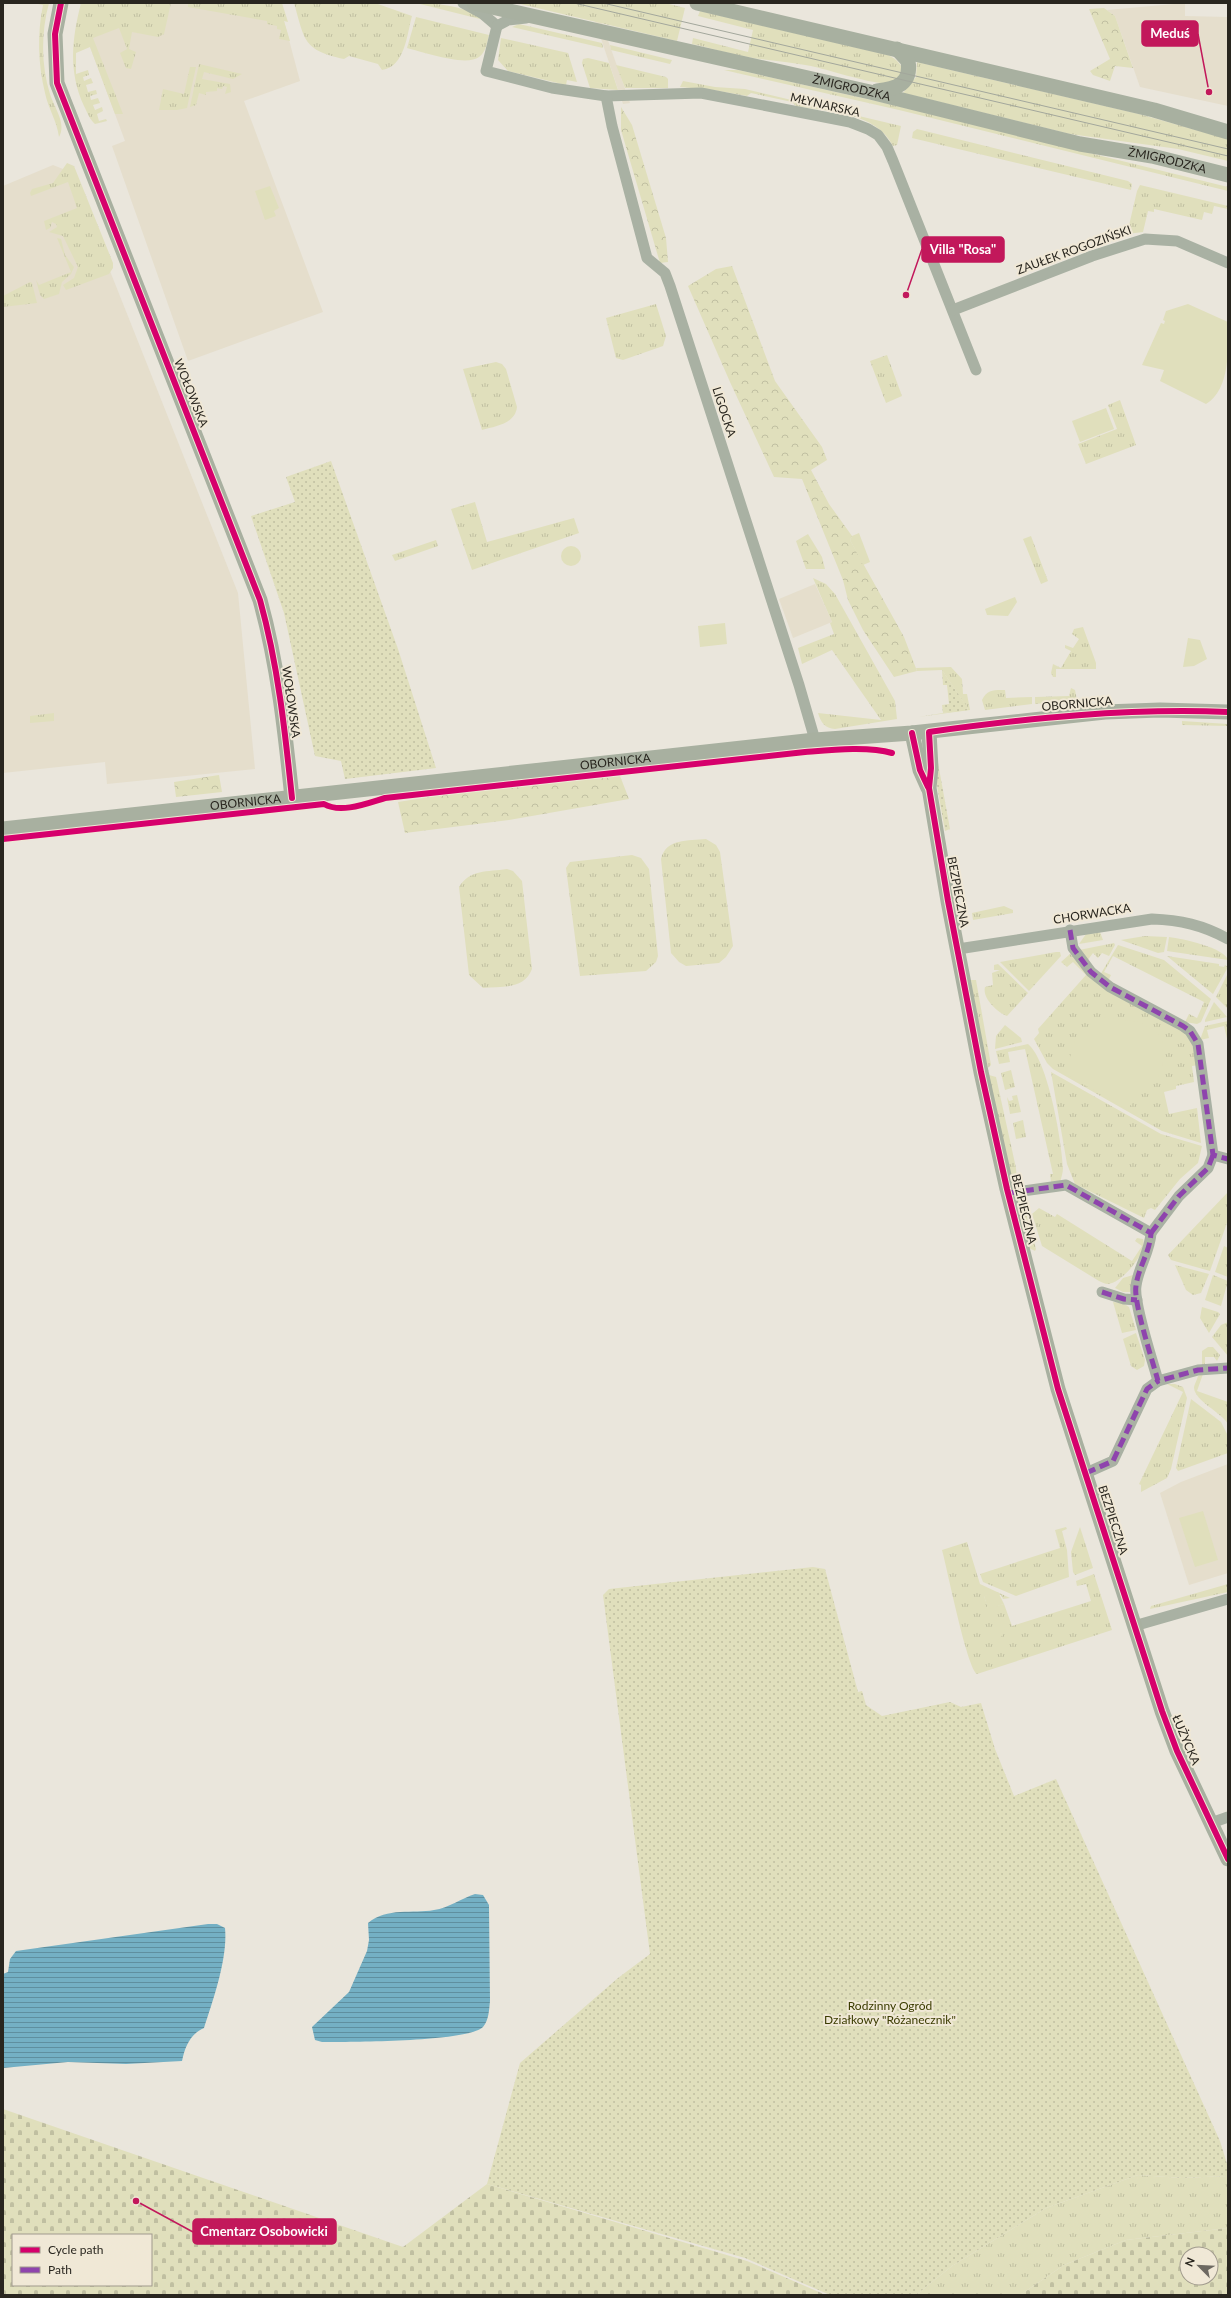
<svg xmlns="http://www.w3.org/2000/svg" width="1231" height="2298" viewBox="0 0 1231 2298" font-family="Lato,sans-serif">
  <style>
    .built { fill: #e5decc }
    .grass { fill: url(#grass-tufts) }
    .forest { fill: url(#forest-crowns) }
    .cemetery { fill: url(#cemetery-stones); fill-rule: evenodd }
    .park { fill: #e0dfbc }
    .garden { fill: url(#garden-dots) }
    .water { fill: url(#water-rules) }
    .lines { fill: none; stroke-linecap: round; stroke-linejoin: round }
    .street { stroke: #a9b1a3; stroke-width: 11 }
    .secondary { stroke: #a8b0a0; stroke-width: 15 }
    .tram { stroke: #a3a79c; stroke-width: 1 }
    .quiet { stroke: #8e44ad; stroke-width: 5; stroke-dasharray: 10 5; stroke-linecap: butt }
    .cycleway-casing { stroke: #f0e8d6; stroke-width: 8 }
    .cycleway { stroke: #d6006c; stroke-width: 6 }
    .labels { text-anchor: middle; stroke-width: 4; stroke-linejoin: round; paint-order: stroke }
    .street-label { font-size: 12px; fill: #29261f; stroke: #f0e8d6 }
    .park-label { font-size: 12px; fill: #3b3c00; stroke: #f0e8d6 }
    .leader { fill: none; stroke: #c2185b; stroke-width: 1.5 }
    .callout-dot { fill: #c2185b; stroke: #f0e8d6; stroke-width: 1.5 }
    .callout { fill: #c2185b; stroke: #c2185b; stroke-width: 1.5 }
    .callout-label { font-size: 13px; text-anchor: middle; font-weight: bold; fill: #fff }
  </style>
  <defs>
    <pattern id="grass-tufts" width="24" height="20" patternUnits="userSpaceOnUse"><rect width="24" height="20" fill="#e0dfbc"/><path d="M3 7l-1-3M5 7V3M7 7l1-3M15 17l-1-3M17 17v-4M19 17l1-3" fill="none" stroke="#c0bfa1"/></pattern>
    <pattern id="forest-crowns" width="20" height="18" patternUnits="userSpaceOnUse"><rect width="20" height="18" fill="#e0dfbc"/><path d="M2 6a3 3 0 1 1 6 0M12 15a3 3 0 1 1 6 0" fill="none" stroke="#c0bfa1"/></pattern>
    <pattern id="cemetery-stones" width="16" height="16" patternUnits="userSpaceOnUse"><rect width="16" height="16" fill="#e0dfbc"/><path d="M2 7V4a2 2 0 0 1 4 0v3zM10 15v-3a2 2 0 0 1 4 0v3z" fill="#c0bfa1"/></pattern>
    <pattern id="garden-dots" width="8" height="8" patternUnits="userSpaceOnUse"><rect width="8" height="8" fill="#e0dfbc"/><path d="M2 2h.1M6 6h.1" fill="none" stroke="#c0bfa1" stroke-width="1.8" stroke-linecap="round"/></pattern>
    <pattern id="water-rules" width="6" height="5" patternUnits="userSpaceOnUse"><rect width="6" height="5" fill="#74b0c4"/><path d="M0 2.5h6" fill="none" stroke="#5f8f9f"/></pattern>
  </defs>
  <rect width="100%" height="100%" fill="#eae6dc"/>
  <!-- built -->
  <g class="built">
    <polygon points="171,3 194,3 284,21 300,81 244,101 323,312 188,361 112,146 125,141 80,20 163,34"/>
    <polygon points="589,3 598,12 630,103 623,104"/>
    <polygon points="1185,3 1185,16 1228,17 1228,106 1140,87 1115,16 1107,10"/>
    <polygon points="53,165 63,169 110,271 238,593 255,769 107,784 105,762 3,773 3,186"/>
    <polygon points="815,584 832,622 793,638 779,599"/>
    <polygon points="1228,1464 1228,1573 1189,1585 1160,1493 1181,1482"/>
  </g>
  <!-- grass -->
  <g class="grass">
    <path d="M33,3H49C41,32 41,65 50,94C54,107 67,124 59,137C57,121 48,108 45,93C38,64 37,34 43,5Z"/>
    <path d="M81,3H171L164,34L158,37L132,32L129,49L136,52L131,69L126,68L120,53L127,49L119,28L93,38L123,114H115L90,47L76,53V74L88,70L89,75L83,77L84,81L91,78L93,83L86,85L88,92L96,90L97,94L90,96L91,100L98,98L100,103L93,105L95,110L102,107L103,111L97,114L99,121L106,119L107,121L95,124C90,120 87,112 84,106C68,71 72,39 81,3Z"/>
    <polygon points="188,3 282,3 288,22 284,21 290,41 279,39 281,30 277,29 277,26 267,24 267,21 188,7"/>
    <path d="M294,3H375L412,16C407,34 405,67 382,70L378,64L349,56L344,59C303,50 305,41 294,3Z"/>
    <path d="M416,3C437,3 467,6 484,20Z"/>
    <polygon points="516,3 665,3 685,8 677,41"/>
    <path d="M700,11L888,55C907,64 908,80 886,83C875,85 826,69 811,66C791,62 769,61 748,57C729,54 711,48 692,44L693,38L748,52L753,30L698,16Z"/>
    <path d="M416,17L489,35C487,43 486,52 479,57C466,67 423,52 407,48Z"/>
    <polygon points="519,24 602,43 603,48 512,27"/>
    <polygon points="501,38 568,53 577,82 567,80 566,85 508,71 498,60"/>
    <polygon points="610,45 672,60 670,64 611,50"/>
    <polygon points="588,58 609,63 618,90 590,88 582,63 583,59"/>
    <polygon points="917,62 1139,114 1228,139 1228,161 1178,149 1070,134 903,93 916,77"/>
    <polygon points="199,64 242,74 233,79 204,72 202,79 230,84 231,92 225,94 227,87 223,86 222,89 217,88 217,91 206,92 206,95 199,93 196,105 190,107"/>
    <polygon points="616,65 666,77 668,79 668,88 625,88"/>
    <polygon points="190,67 196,67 187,108 177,110 159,110 163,89 184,94"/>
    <polygon points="724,70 738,70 889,104 1228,187 1228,191 899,110"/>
    <path d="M683,81L715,87L745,89L901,126L897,145L893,146C876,112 829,112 796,106L792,102L751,93L747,96L713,90L680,87Z"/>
    <polygon points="917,129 1128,181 1132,184 1131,190 912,138 913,132"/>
    <polygon points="67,163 74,166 113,263 113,268 109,274 66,290 63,285 74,278 78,267 63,236 49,232 57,227 56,224 52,222 50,228 46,230 44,221 77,208 68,182 31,196 30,193 32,189 53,183"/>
    <polygon points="1140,185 1228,206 1228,209 1214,206 1212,214 1204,212 1202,220 1154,209 1154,212 1148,211 1143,232 1127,234 1137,191"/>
    <polygon points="57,238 61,239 65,255 74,267 71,274 62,282 59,294 44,299 40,295 36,280 39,285 71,272"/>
    <polygon points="30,282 32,283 37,303 3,307 3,296"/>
    <polygon points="656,304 666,336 663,346 623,360 616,358 606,318"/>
    <polygon points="887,355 902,396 886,403 870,361"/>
    <path d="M496,362L502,364L506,369L517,407C515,424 496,426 482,430L463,369Z"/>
    <polygon points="1120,400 1136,445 1086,464 1078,444 1117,429 1108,405"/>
    <polygon points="475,502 487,542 574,518 579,533 472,570 451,509"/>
    <polygon points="1031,536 1048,581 1041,584 1023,539"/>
    <polygon points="436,540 438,546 395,561 392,555"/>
    <path d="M813,578L826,584L835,594L895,701L897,719L835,729C825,728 821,723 818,713L881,720L832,650L802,664L798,648L834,634L830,623L832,622Z"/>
    <polygon points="1083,627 1096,663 1096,669 1056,669 1056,677 1053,677 1051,673 1053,664 1061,668 1071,651 1065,648 1065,645 1073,648 1079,639 1072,634 1074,629"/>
    <polygon points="951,667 962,679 963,694 967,694 970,710 918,717 968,709 942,670 917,671 916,668"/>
    <polygon points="1071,688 1075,690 1077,700 1035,704 1035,697 1069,696"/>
    <path d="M1005,690L1006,698L1032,697V704L985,710L982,700C987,689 995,690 1005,690Z"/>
    <polygon points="54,713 54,721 30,723 30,716"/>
    <polygon points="1182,721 1228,724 1228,726 1182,725"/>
    <path d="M706,839L716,845L720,852L733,946L726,957L719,963L686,966L679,962L671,953L661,859C666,838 688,841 706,839Z"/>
    <polygon points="632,855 641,858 649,869 658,956 656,962 646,971 580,976 566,868 570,862"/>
    <path d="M507,869L513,871L522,881L532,969C524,990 502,986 483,988L469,975L459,887C470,869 487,872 507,869Z"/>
    <polygon points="1004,906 1013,910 1013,913 973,920 972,913"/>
    <polygon points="1100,932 1103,940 1079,944 1086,934"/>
    <polygon points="1145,936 1167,937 1164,952 1158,953 1121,940"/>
    <path d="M1169,937C1183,939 1223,947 1228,960L1167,951Z"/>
    <polygon points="1114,943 1115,945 1109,956 1102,953 1098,958 1093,953 1087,961 1079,950"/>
    <polygon points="1118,945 1164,960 1211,999 1201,1022 1197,1024 1185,1022 1189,1014 1197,1018 1204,1002 1113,956 1104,972 1111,975 1108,981 1100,975"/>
    <polygon points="1056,952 1060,952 1061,956 1029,991 1000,962"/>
    <polygon points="1070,954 1183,1030 1195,1047 1199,1065 1192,1066 1194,1082 1176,1086 1176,1089 1164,1092 1169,1114 1197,1108 1201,1143 1162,1131 1053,1069 1047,1063 1034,1039 1039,1033 1038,1029 1086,975 1073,962 1067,967 1061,962"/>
    <polygon points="1167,956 1219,964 1219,966 1224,967 1225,965 1228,967 1213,994"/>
    <path d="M998,964L1028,993L1007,1016C997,1012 982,998 985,987L993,985L992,973L1000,970H994V965Z"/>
    <polygon points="1228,973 1228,1009 1216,997"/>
    <polygon points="971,980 976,980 991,1065 988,1068 980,1041"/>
    <polygon points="1214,1002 1227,1017 1205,1022 1205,1020"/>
    <polygon points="1228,1021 1228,1043 1224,1026 1207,1030 1209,1038 1200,1040 1205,1026"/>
    <polygon points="1005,1025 1021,1038 1022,1042 995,1049 996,1036"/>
    <path d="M1028,1044C1048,1060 1062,1142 1063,1168C1063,1173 1061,1178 1060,1183L1051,1182L1050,1174H1053L1025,1049L1008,1052L1010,1062L999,1064L996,1051Z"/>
    <polygon points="1011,1070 1015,1087 1005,1090 1001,1073"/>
    <polygon points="1051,1072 1161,1134 1202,1146 1198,1163 1180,1179 1155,1210 1151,1208 1147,1210 1144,1218 1075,1184 1067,1164"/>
    <polygon points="989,1075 996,1077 1016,1168 1017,1186 1013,1183 987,1076"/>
    <polygon points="1017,1095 1021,1112 1010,1114 1007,1097 1009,1101 1013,1100 1012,1096"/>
    <polygon points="1023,1120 1026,1137 1016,1139 1013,1123"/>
    <polygon points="1228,1192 1228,1220 1210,1271 1171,1260 1168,1255"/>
    <polygon points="1021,1195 1036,1249 1035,1251 1029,1248 1016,1197"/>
    <path d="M1039,1208L1055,1217L1057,1214L1132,1261L1142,1246L1135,1241L1137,1238L1143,1239C1148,1252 1122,1283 1108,1284C1105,1284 1102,1282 1099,1281L1042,1246L1032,1214Z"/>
    <polygon points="1224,1246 1228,1248 1228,1277 1215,1272"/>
    <polygon points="1175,1265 1209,1274 1201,1293 1193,1295 1186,1290"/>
    <polygon points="1133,1275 1130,1292 1123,1292 1115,1288 1123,1278"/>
    <polygon points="1213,1275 1228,1281 1221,1306 1205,1300"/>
    <polygon points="1113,1302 1123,1303 1129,1307 1136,1330 1122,1333"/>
    <polygon points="1202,1307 1218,1312 1220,1314 1209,1333 1200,1318"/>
    <polygon points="1228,1322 1228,1356 1212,1337 1221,1325"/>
    <polygon points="1136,1333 1145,1360 1144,1366 1137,1370 1131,1366 1123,1339"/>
    <polygon points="1208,1347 1213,1347 1220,1355 1217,1361 1214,1357 1205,1357 1205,1365 1202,1365 1202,1351"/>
    <path d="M1203,1374L1197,1391L1228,1402V1424C1221,1412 1195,1401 1194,1388C1194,1385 1197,1380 1198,1376Z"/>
    <polygon points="1167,1384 1175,1384 1183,1387 1187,1398 1171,1469 1167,1478 1141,1492 1141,1485 1139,1484 1183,1392"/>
    <polygon points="1191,1399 1221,1422 1228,1436 1228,1453 1178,1471 1176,1468"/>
    <polygon points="1066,1527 1067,1529 1062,1531 1067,1550 1069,1577 1016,1596 983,1582 980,1574 1060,1548 1055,1530"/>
    <polygon points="1080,1527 1093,1568 1075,1575 1073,1572 1071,1552"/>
    <path d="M967,1542L980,1584L1010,1598L1003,1599L1001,1595L984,1596L988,1608L1004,1604L1012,1626L1091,1601L1086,1584L1077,1586L1076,1581L1094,1574L1112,1630L977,1674C967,1668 947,1568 942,1550Z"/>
    <polygon points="1228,1584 1228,1592 1150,1609 1151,1606"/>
    <polygon points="1138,2175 1182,2178 1228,2176 1228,2228 1126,2240 1064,2265 1020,2295 916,2295 952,2266 1046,2208"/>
  </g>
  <!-- forest -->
  <g class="forest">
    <polygon points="1104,8 1115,16 1133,68 1115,66 1110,81 1093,75 1090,71 1110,59 1089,9"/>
    <polygon points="621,107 632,125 666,238 668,262 660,263 621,130"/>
    <polygon points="732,266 775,381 822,447 827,460 811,470 829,504 852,536 850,540 904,637 917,671 894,677 863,630 848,600 843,580 802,479 774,477 730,382 688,286 716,269"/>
    <polygon points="808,534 822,557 825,569 806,569 796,541"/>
    <polygon points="219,775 222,792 176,797 174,782"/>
    <polygon points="620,776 629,799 509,820 405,833 398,802 442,795"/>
  </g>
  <!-- cemetery -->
  <g class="cemetery">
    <path d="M3,2109L403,2247L487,2184L747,2261L826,2295H3ZM13,2235H151V2285H13Z"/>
    <path d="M1228,2228V2295H1020L1064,2265L1126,2240ZM1187,2254H1211V2278H1187Z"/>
  </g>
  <!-- park -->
  <g class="park">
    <polygon points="270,186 279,208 274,211 276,216 265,220 255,191"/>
    <path d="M1188,304L1228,322C1228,348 1231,389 1206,404L1160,381L1164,370L1142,365L1161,323L1164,324L1165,321L1163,320L1166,311Z"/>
    <polygon points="1106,408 1114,429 1080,442 1072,421"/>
    <polygon points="859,533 870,562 863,565 850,540 852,536"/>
    <circle cx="571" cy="556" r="10"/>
    <polygon points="1015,597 1017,602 1008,616 987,615 985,609"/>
    <polygon points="725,623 727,644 700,647 698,626"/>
    <polygon points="1188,638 1200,640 1207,659 1194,666 1183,667"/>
    <polygon points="1100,1017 1139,1022 1162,1036 1163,1066 1158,1077 1127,1109 1065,1074 1075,1040"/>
    <polygon points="1203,1511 1218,1560 1195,1567 1179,1518"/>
    <polygon points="998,1592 1004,1604 988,1609 984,1596"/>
    <polygon points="997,1617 1002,1618 1005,1632 999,1639 994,1641 990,1637 990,1630"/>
  </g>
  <!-- garden -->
  <g class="garden">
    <polygon points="331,461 398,649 436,768 345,779 341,761 315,756 284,613 251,516 295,502 286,477"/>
    <polygon points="942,670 967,707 968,710 943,713 942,705 949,704 947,685 943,685"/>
    <polygon points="933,763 938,763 950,829 945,831"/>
    <polygon points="813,1567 825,1569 858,1692 862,1691 866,1705 882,1716 950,1702 961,1707 981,1703 995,1749 1014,1796 1056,1779 1220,2141 1228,2167 1228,2176 1182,2178 1138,2175 1046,2208 952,2266 916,2295 830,2295 745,2258 487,2184 520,2063 618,1978 650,1954 603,1595 609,1589"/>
  </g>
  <!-- water -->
  <g class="water">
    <path d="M475,1894L483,1895L489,1905L490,2001C489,2010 489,2020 483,2027C468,2042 348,2042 322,2042L315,2040L312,2027L349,1992L367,1951L369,1940L368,1923C387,1907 413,1914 434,1910C449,1908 462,1898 475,1894Z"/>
    <path d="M208,1924H217L225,1928C228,1958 213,2000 204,2028C190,2034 185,2047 182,2061L126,2064L68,2062L3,2068V1974L8,1972L10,1959L16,1951Z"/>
  </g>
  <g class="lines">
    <!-- street -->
    <g class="street">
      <polyline points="463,3 483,14 497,26"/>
      <polyline points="497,26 486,71 552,88 606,96 701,93 850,122 868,129 878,135 887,147 893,161 976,370"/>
      <polyline points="497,26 508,20 526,18"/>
      <polyline points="606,96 612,126 647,258 665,273 670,286 799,685 815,740"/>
      <polyline points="953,310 1092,256 1145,239 1177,241 1228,263"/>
      <polyline points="1070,930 1073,948 1091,972 1110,987 1183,1026 1190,1031 1198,1044 1213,1155 1228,1159"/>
      <path d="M958,949L1152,919C1180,920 1203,925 1228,939"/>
      <path d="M1009,1193L1066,1185L1151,1233C1150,1252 1138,1268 1136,1286C1133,1302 1153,1362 1158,1381L1198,1370L1228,1368"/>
      <polyline points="1151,1233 1179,1196 1208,1168 1213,1155"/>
      <polyline points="1102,1292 1124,1299 1137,1300"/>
      <polyline points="1086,1473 1113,1461 1147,1389 1158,1381"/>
      <polyline points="1134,1626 1228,1599"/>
      <polyline points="1211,1823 1228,1817"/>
    </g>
    <!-- secondary -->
    <g class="secondary">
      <path d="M61,3L55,34L57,83L260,600C278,665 285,731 292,798"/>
      <path id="s1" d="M474,3L870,92L1080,144L1152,156L1228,175"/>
      <polyline points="697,3 1154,110 1228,132"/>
      <path d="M877,91C896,89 912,84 908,61L897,49"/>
      <polyline points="929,732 931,768 929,788 948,901 981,1072 1007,1189 1058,1389 1162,1711 1177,1751 1228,1859"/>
      <polyline points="912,733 920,770 928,788"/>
      <path id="s2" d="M3,829L815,740L912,733L1105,712L1160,710L1228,712"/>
    </g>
    <!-- tram -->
    <g class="tram">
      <polyline points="574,3 1228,156"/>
      <polyline points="603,3 1228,149"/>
    </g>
    <!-- quiet -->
    <g class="quiet">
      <polyline points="1070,930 1073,948 1091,972 1110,987 1183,1026 1190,1031 1198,1044 1213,1155 1228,1159"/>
      <path d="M1009,1193L1066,1185L1151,1233C1150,1252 1138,1268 1136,1286C1133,1302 1153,1362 1158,1381L1198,1370L1228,1368"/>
      <polyline points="1151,1233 1179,1196 1208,1168 1213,1155"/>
      <polyline points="1102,1292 1124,1299 1137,1300"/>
      <polyline points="1086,1473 1113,1461 1147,1389 1158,1381"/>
    </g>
    <defs>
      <g id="cycleway">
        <path d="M61,3L55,34L57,83L260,600C278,665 285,731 292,798"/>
        <path d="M1228,712C1128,708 1028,718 929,732L931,768L929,788L948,901L981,1072L1007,1189L1058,1389L1162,1711L1177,1751L1228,1859"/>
        <polyline points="912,733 920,770 928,787"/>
        <path d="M3,839L324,804C341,814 368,803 385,798L805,752C830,750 868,746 892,753"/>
      </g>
    </defs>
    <!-- cycleway casing -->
    <use href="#cycleway" class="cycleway-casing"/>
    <!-- cycleway -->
    <use href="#cycleway" class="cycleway"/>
  </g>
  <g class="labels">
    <!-- street labels -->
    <g class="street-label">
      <text dy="4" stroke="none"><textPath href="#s1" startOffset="387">ŻMIGRODZKA</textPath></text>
      <text transform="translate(825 105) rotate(13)" y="4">MŁYNARSKA</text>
      <text dy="4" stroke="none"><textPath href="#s1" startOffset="711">ŻMIGRODZKA</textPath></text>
      <text transform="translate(1074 250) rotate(-20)" y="4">ZAUŁEK ROGOZIŃSKI</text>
      <text transform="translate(191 393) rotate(68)" y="4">WOŁOWSKA</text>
      <text transform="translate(724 412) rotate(72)" y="4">LIGOCKA</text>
      <text transform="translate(291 702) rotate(82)" y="4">WOŁOWSKA</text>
      <text transform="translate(1077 704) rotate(-5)" y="4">OBORNICKA</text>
      <text dy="4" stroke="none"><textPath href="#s2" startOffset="616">OBORNICKA</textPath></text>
      <text dy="4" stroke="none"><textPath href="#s2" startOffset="244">OBORNICKA</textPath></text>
      <text transform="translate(958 892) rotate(79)" y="4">BEZPIECZNA</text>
      <text transform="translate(1092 914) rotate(-9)" y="4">CHORWACKA</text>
      <text transform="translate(1024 1209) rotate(76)" y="4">BEZPIECZNA</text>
      <text transform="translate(1113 1520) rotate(72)" y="4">BEZPIECZNA</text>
      <text transform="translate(1186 1740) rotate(67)" y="4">ŁUŻYCKA</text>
    </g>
    <!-- park labels -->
    <g class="park-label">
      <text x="890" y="2010">Rodzinny Ogród<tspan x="890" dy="14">Działkowy "Różanecznik"</tspan></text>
    </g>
  </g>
  <!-- callouts -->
  <path class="leader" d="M1209 92L1198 34M906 295L922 249M136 2201L193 2232"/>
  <g class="callout-dot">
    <circle cx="1209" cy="92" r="4"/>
    <circle cx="906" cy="295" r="4"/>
    <circle cx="136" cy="2201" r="4"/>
  </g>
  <g class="callout">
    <rect x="1142" y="21" width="56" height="25" rx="4"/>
    <rect x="922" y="237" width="82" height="25" rx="4"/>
    <rect x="193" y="2219" width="143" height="25" rx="4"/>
  </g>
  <g class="callout-label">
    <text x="1170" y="38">Meduś</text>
    <text x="963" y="254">Villa "Rosa"</text>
    <text x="264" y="2236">Cmentarz Osobowicki</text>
  </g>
  <!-- border -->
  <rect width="1231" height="2298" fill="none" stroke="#29261f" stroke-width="8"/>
  <!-- legend -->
  <rect x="12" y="2234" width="140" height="52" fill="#f0e8d6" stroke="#a09a8d"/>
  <rect x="20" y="2247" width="20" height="6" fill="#d6006c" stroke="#a09a8d"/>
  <text x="48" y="2254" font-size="12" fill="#29261f">Cycle path</text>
  <rect x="20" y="2267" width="20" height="6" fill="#8e44ad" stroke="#a09a8d"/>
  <text x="48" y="2274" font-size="12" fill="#29261f">Path</text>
  <!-- north arrow -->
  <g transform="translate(1199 2266) rotate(294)"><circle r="19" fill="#f0e8d6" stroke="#a09a8d"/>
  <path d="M0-3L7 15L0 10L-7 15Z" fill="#6d6961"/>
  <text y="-6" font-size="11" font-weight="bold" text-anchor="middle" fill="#29261f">N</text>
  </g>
</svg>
